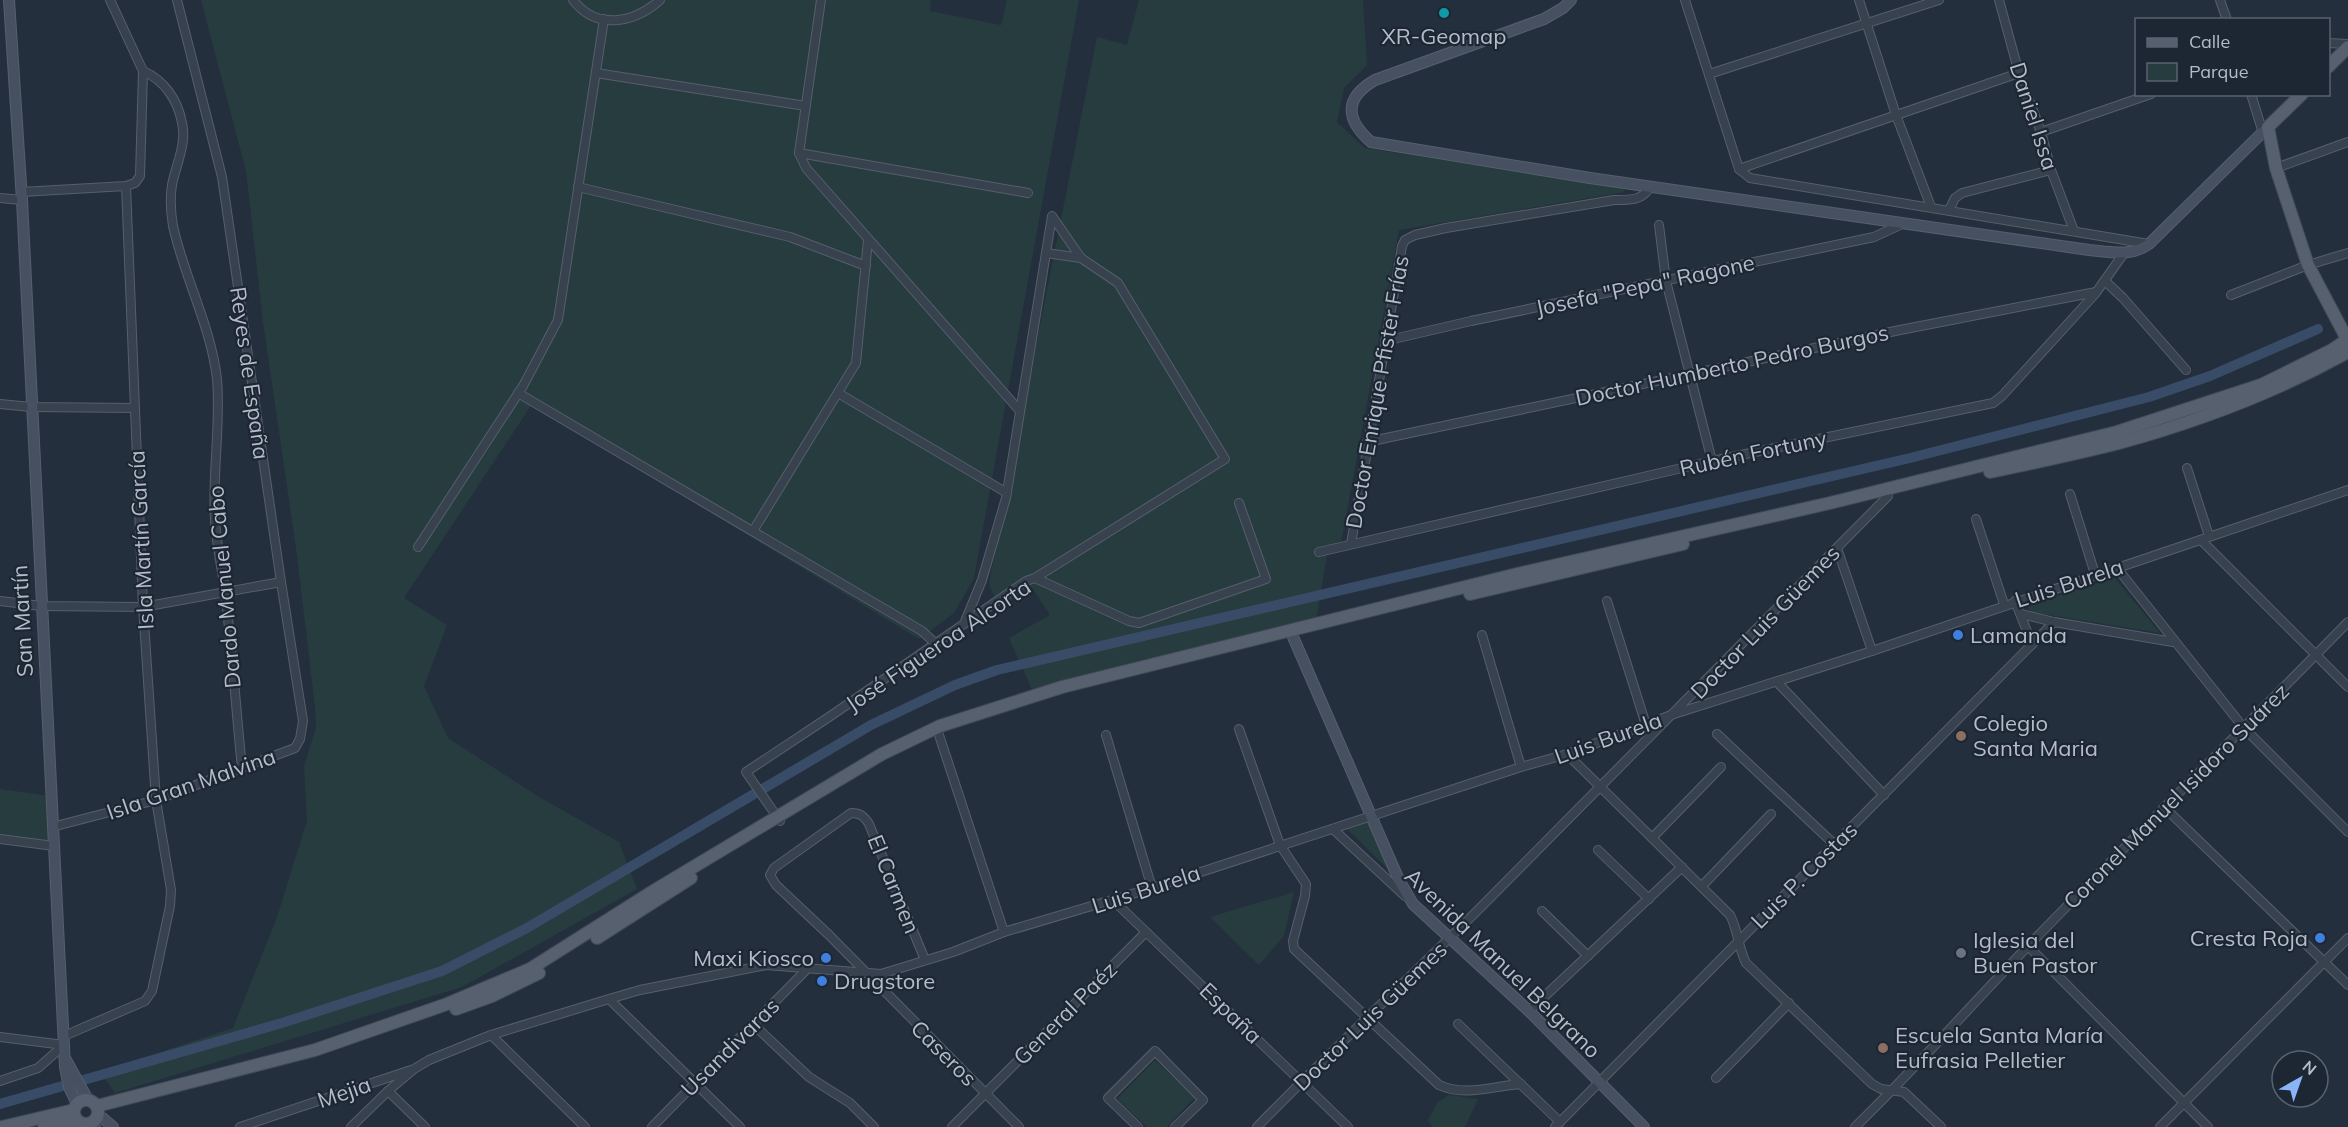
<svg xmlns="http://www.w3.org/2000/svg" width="2348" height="1127" viewBox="0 0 2348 1127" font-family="Mulish,sans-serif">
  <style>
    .green { fill: #263c3f }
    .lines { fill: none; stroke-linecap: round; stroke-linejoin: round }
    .canal { stroke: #394c67; stroke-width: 10 }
    .street-casing { stroke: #565f6c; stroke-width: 10 }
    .secondary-casing { stroke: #565f6c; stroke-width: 12 }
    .primary-casing { stroke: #414a57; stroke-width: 14 }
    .street { stroke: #38414e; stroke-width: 8 }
    .secondary { stroke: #465061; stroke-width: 10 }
    .primary { stroke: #56606e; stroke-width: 12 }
    .culture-dot { fill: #0f9aa8; stroke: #1d2633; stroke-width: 2 }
    .shop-dot { fill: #3f7fe0; stroke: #1d2633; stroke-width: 2 }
    .education-dot { fill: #8d6e63; stroke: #1d2633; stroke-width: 2 }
    .worship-dot { fill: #6b7280; stroke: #1d2633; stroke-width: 2 }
    .labels { text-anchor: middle; stroke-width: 4.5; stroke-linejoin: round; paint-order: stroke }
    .poi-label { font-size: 22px; fill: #b4bcc9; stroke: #1d2633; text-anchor: start }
    .street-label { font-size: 22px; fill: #b4bcc9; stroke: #1d2633 }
  </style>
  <rect width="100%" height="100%" fill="#242f3e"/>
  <!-- green -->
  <g class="green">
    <polygon points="201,0 931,0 930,11 1001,25 1007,0 1079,0 974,578 954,613 919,639 532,404 404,598 447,625 424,686 448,738 539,797 619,842 637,889 462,987 115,1093 100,1072 233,1028 277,917 307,821 304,766 316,728 315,707 296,548 263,322 246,171"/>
    <polygon points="1139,0 1363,0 1367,65 1344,88 1337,122 1365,148 1622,188 1625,192 1399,230 1340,549 1327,555 1316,621 1033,692 1009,638 1050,615 1032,588 998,607 989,583 1097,37 1127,45"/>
    <polygon points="2115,578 2160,633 2031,612 2027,605"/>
    <polygon points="0,789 50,796 53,845 0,838"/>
    <polygon points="1371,821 1389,870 1347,829"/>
    <polygon points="1294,892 1284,936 1259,965 1210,917"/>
    <polygon points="1155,1060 1194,1098 1167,1127 1147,1127 1117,1099"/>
    <polygon points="1449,1095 1478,1099 1465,1127 1432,1127 1428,1120 1438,1102"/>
  </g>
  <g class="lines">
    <!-- canal -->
    <polyline class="canal" points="0,1104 282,1023 442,971 527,928 871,725 955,685 997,670 1910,458 2149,397 2210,376 2318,329"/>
    <defs>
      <g id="street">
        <path d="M573,0C597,31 634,23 660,0"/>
        <polyline points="821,0 799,153 806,168 1020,411"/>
        <polyline points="1685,0 1739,169"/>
        <polyline points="1859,0 1896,115 1931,207"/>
        <polyline points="1999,0 2019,73 2041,132 2051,170 2074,231"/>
        <polyline points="2220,0 2227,20"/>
        <polyline points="2328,43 2348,44"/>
        <path d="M143,71C164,80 178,100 182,123C187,144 176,164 172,185C170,197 171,214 173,226C184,277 211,326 217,379C221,425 212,473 215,519C216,543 222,568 225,591C232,650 236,709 242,768"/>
        <polyline points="596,73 806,106"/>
        <polyline points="1709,74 1939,0"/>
        <polyline points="2251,94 2263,133"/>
        <polyline points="2041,132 2151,94"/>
        <polyline points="799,153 1028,193"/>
        <polyline points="2276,168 2348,142"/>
        <polyline points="1739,169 1750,178 2149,244"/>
        <polyline points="1739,169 2019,73"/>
        <polyline points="578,187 790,237 866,266"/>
        <polyline points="21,192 126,186"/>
        <polyline points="0,198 22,200"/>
        <polyline points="1949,210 1955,198 1962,193 2051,170"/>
        <polyline points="1659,225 1666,281 1712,461"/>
        <polyline points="2105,281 2123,298 2186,370"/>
        <polyline points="2231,295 2308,265 2348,253"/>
        <polyline points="1385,341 1471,321 1874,237 1902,224"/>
        <polyline points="518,393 922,631 936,644"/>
        <polyline points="838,393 1007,493"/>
        <polyline points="0,404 31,407 135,408"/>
        <polyline points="1367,442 1900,330 2096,292"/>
        <polyline points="2187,468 2209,536"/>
        <polyline points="2070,494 2095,574"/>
        <polyline points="1976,519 2004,604"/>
        <polyline points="753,531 856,363 868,240"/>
        <polyline points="2201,540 2348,687"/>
        <path d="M1351,544L1402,246L1405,240L1415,235L1446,228L1614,200C1630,200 1642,201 1650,187"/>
        <polyline points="418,547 523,386 558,320 604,19"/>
        <polyline points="1837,548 1872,651"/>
        <polyline points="1319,552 1712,461 1993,403 2002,396 2095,294 2124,253"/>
        <polyline points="2117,568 2243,727 2348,832"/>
        <polyline points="1035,578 1225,459 1118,283 1081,258 1046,253"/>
        <polyline points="0,601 41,606 143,607 281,582"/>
        <polyline points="1607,601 1646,725"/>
        <polyline points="2015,601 2032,644"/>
        <polyline points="2021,614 2054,622 2173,642"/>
        <polyline points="964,624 982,580 1006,498 1052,216 1081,258"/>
        <polyline points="1482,635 1521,767"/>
        <polyline points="1777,682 1884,795"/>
        <path d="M1239,729L1280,845L1306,884L1305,896L1293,941L1294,949L1439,1085C1465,1097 1493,1086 1521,1084"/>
        <polyline points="938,732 1004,932"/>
        <polyline points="1717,734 1835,845"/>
        <polyline points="1106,735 1152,888"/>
        <path d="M1567,754L1730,915C1738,930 1738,947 1746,963L1872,1084L1881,1089L1904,1092L1941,1127"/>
        <polyline points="2164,807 2348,985"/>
        <polyline points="780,821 746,772 832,715 1026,581 1035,578 1129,621 1139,623 1266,579 1239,503"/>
        <polyline points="52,827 156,800 295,748 300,739 303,721 281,582 222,177 177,0"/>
        <polyline points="1333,829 1405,896"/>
        <polyline points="1652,838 1721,767"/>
        <polyline points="0,839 54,846"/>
        <polyline points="1598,850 1649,899"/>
        <polyline points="1702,886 1771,814"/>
        <polyline points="1113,900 1348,1127"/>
        <polyline points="1542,911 1588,956"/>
        <polyline points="2028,946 2208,1127"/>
        <path d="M925,960L869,824C864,816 860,813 851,813L774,868L770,875L776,885L829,935L1019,1127"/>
        <polyline points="609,999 740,1127"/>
        <polyline points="1529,1011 1682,867"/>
        <polyline points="753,1024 809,1077 850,1103 874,1127"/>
        <polyline points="1458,1024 1560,1122"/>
        <polyline points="491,1035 585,1127"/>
        <polyline points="64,1036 145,1001 152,991 170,906 171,890 156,800 143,607 126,186 135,183 140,176 143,71 110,0"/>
        <polyline points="0,1037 64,1045"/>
        <polyline points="1716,1078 1789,1003"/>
        <polyline points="0,1081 38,1068 64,1045"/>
        <polyline points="388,1091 425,1127"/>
        <polyline points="240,1127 411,1070"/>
        <polyline points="351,1127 388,1091 414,1069 429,1060 491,1035 609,999 640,990 766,965 881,974 953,952 1004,932 1152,888 1521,767 1567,754 1674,714 1872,651 2348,490"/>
        <polyline points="652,1127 808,968"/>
        <polyline points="952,1127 1146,932"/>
        <polyline points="1138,1127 1108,1098 1155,1051 1203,1100 1175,1127"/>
        <path d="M1257,1127C1329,1053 1404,983 1477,911C1615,773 1752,635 1888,496"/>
        <polyline points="1555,1127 2054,622"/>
        <path d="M1855,1127C1916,1068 1972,1004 2031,943C2136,835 2243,729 2348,622"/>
        <polyline points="2160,1127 2348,938"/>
      </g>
      <g id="secondary">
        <polyline points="9,0 22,200 65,1067 69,1087 77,1104"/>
        <path d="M1571,0L1563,8L1544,19L1375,80C1344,98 1345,119 1371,142L1590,178L2089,250C2111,252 2131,257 2149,244L2268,127"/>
        <polyline points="1290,630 1399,880 1413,904 1529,1011 1644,1127"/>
        <polyline points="66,1060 88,1100"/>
        <polyline points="98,1114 113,1127"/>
        <polyline points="90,1124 95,1127"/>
      </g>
      <g id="primary">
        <polyline points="2328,67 2348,47"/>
        <polyline points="2302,94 2268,127 2276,168 2308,265 2348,341"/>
        <path d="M1990,472C2033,463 2076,454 2119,443C2199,421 2276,392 2348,352"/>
        <polyline points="1470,594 1683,544"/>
        <polyline points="597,938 691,878"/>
        <polyline points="456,1009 492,996 539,973"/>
        <circle cx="86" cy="1112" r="12"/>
        <polyline points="97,1106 315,1050 447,1004 530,969 655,890 882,754 940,726 1062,687 1517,574 1830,503 2117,432 2261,385 2332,350 2348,339"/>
        <polyline points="2,1127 74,1110"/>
        <polyline points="44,1127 78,1121"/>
      </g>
    </defs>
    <!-- street casing -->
    <use href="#street" class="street-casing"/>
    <!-- secondary casing -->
    <use href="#secondary" class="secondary-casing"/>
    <!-- primary casing -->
    <use href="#primary" class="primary-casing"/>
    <!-- street -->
    <use href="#street" class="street"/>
    <!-- secondary -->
    <use href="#secondary" class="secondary"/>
    <!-- primary -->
    <use href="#primary" class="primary"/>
  </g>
  <!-- markers -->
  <circle class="culture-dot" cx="1444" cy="13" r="6"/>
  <g class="shop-dot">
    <circle cx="1958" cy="635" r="6"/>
    <circle cx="2320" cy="938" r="6"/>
    <circle cx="826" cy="958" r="6"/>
    <circle cx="822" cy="981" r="6"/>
  </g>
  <g class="education-dot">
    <circle cx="1961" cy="736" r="6"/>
    <circle cx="1883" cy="1048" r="6"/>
  </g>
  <circle class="worship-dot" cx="1961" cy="953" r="6"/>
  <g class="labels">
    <!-- poi labels -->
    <g class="poi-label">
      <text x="1444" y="44" text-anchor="middle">XR-Geomap</text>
      <text x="1970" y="643">Lamanda</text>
      <text x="1973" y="731">Colegio<tspan x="1973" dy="25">Santa Maria</tspan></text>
      <text x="2308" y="946" text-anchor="end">Cresta Roja</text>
      <text x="1973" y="948">Iglesia del<tspan x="1973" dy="25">Buen Pastor</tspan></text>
      <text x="814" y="966" text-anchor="end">Maxi Kiosco</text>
      <text x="834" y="989">Drugstore</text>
      <text x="1895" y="1043">Escuela Santa María<tspan x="1895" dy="25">Eufrasia Pelletier</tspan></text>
    </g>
    <!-- street labels -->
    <g class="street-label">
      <text transform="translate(2034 116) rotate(72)" y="8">Daniel Issa</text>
      <text transform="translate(1645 285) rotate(-12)" y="8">Josefa "Pepa" Ragone</text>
      <text transform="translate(1732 365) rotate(-12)" y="8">Doctor Humberto Pedro Burgos</text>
      <text transform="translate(250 373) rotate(82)" y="8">Reyes de España</text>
      <text transform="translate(1377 392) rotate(-80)" y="8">Doctor Enrique Pfister Frías</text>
      <text transform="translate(1753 453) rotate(-12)" y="8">Rubén Fortuny</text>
      <text transform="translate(141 540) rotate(-93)" y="8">Isla Martín García</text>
      <text transform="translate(2069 583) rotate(-18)" y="8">Luis Burela</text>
      <text transform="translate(224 587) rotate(-95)" y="8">Dardo Manuel Cabo</text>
      <text transform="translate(22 621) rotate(-93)" y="8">San Martín</text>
      <text transform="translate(1765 622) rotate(-46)" y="8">Doctor Luis Güemes</text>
      <text transform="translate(938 645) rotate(-34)" y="8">José Figueroa Alcorta</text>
      <text transform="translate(1608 738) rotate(-20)" y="8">Luis Burela</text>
      <text transform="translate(191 784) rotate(-19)" y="8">Isla Gran Malvina</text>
      <text transform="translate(2176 796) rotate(-45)" y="8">Coronel Manuel Isidoro Suárez</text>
      <text transform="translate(1804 875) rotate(-45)" y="8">Luis P. Costas</text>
      <text transform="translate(894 884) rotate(68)" y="8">El Carmen</text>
      <text transform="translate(1146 889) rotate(-18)" y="8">Luis Burela</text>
      <text transform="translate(1503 963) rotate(44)" y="8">Avenida Manuel Belgrano</text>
      <text transform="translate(1065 1013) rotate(-45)" y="8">General Paéz</text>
      <text transform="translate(1231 1013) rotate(44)" y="8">España</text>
      <text transform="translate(1370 1016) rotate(-44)" y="8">Doctor Luis Güemes</text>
      <text transform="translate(730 1047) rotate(-45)" y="8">Usandivaras</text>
      <text transform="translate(944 1053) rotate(45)" y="8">Caseros</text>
      <text transform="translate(344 1092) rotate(-19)" y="8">Mejia</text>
    </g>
  </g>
  <!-- legend -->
  <rect x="2135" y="18" width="195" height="78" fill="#1d2633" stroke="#59626f" stroke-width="1.5"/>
  <rect x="2147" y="38" width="30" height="9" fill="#56606e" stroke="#59626f" stroke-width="1.5"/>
  <text x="2189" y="48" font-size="18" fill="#b4bcc9">Calle</text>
  <rect x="2147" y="63" width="30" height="18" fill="#263c3f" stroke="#59626f" stroke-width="1.5"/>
  <text x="2189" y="78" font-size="18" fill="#b4bcc9">Parque</text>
  <!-- north arrow -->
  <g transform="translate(2300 1079) rotate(40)"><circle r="28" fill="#1d2633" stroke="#59626f" stroke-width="1.5"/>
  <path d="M0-4.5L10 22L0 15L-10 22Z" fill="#8ab4f8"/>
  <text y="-9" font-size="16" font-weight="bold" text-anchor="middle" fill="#b4bcc9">N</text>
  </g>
</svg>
